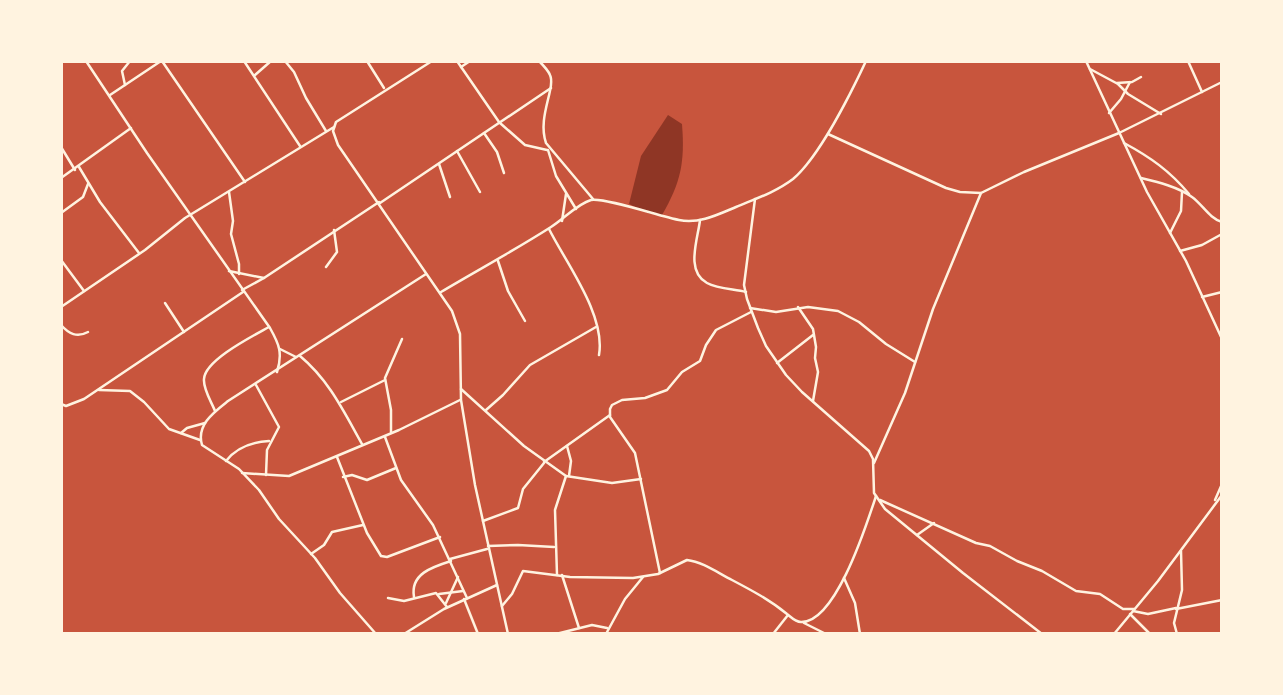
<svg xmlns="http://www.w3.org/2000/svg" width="1283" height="695" viewBox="0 0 1283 695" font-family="'Exo 2',sans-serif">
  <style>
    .water { fill: #8f3625 }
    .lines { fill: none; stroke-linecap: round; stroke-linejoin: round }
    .minor { stroke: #fff3e0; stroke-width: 2.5 }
  </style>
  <rect width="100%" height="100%" fill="#c8553d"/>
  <!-- water -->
  <path class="water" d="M668,115L682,124C685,162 681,182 662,215L650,214L629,204L641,156Z"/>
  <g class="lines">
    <!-- minor -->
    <g class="minor">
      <path d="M86,61L147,153L270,328C279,344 283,353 277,372"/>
      <polyline points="162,61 245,182"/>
      <polyline points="244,61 300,146"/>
      <polyline points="285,61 294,72 306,98 326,131"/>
      <polyline points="367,61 384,88"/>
      <polyline points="432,61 336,122 333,131 338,145 452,311 460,334 461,400 475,485 508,634"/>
      <polyline points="457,61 499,122"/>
      <path d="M539,61C543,65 548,70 550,75C556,88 537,117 546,143L593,199"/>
      <polyline points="1086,61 1147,192 1186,261 1222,339"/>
      <polyline points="1188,61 1202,92"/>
      <polyline points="461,67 470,61"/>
      <polyline points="1090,69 1118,84 1128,94 1161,114"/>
      <polyline points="255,75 271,61"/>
      <polyline points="1117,83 1132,82 1141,77"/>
      <polyline points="125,85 122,71 130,61"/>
      <polyline points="110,95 161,61"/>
      <polyline points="1109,113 1121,99 1130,82"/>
      <polyline points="500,123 525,145 547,150"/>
      <polyline points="484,133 497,152 504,173"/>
      <polyline points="828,134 946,188 960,192 981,193 1024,172 1119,133 1222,82"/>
      <path d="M1124,143C1150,157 1170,171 1189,194"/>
      <polyline points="61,147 75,170"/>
      <polyline points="548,150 556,176 576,209"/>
      <polyline points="457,151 480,192"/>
      <polyline points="439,164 450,197"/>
      <polyline points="79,167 100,202 139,253"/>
      <polyline points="61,178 131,128"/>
      <path d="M1141,178C1158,182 1178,187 1192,197C1203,205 1209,218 1222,222"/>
      <polyline points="229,192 233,221 231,234 239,264 239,274"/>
      <polyline points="755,199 744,285 747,299 758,328 766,346 786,375 802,392 869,451 873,459 874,493 885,509 963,573 1042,634"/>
      <polyline points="380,203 551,88"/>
      <polyline points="61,213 83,197 88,184"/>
      <path d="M700,220C698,239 685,271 707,283C718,289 734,289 746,292"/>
      <polyline points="562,221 566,194"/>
      <path d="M549,229C566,263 606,315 599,355"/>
      <polyline points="1170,233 1181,211 1182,192"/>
      <polyline points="1180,251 1202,245 1222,234"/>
      <polyline points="61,260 84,291"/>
      <polyline points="498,261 508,291 525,321"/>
      <polyline points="326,267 337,252 334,230"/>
      <polyline points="229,271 264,278"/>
      <polyline points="242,290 264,278 379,202"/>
      <path d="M441,292C478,270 515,250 551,227C564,219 577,204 591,200C604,197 662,217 679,220C699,224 717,215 736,207C755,199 776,192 793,179C819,157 851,93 866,61"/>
      <polyline points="1202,297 1222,292"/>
      <polyline points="165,303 184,332"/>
      <polyline points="61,307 145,250 185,218 334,127"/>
      <polyline points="798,307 813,329 816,347 815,358 818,372 813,401"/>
      <polyline points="750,308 776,312 808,307 838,311 859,322 886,344 915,362"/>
      <path d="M61,325C69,334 77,338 88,332"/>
      <polyline points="280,349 296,357"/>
      <path d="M300,356C329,380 344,412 362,444"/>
      <polyline points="777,363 813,335"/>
      <polyline points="256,385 279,427 267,450 266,475"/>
      <polyline points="461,389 524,446 566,476 612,483 641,479"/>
      <polyline points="99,390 130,391 144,402 169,429 200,440"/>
      <polyline points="341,402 385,380"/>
      <polyline points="61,404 66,406 84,399 243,292"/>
      <polyline points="486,410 503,395 530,365 596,327"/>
      <path d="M215,411C211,401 203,389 204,379C205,360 253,336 269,327"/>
      <polyline points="391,432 391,410 385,378 402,339"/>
      <polyline points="181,433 187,428 205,423"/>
      <polyline points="385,437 401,480 433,525 467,598"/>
      <polyline points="567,446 571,461 569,476"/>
      <polyline points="337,457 367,533 381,556 387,557 440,537"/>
      <path d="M226,461C237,447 253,442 269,441"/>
      <polyline points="544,462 610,415"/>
      <polyline points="874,463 905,393 933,309 981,193"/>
      <polyline points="242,473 289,476 399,430 460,400"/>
      <polyline points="343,477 352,475 367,480 396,468"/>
      <polyline points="880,500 976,543 990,546 1017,561 1042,571 1076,591 1100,594 1123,609 1134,609"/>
      <polyline points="1215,500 1222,484"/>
      <polyline points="483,521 518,508 523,489 544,463"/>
      <polyline points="917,535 934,523"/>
      <polyline points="488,546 518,545 554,547"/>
      <polyline points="311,554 324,545 332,532 363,525"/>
      <polyline points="450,559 487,549"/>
      <polyline points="660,573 635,453 610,417 610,409 612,405 622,400 645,398 667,390 682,372 700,361 706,345 716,330 751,312"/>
      <polyline points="557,575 555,510 566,476"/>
      <polyline points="562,575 579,628"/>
      <polyline points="844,578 855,603 860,634"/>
      <polyline points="439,594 463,591"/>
      <path d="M414,597C410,574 432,567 451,561"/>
      <polyline points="388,598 404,601 436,593 447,607"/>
      <polyline points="464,599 478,634"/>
      <polyline points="446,603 458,577"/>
      <path d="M502,606L512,594L523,571L570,577L633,578L658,574L687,560C703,562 718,573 732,580C751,590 770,600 787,614C791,617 795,622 801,622C836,623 867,523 876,496"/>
      <polyline points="1176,609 1222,600"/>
      <polyline points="1133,611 1148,614 1176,608"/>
      <polyline points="1130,614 1150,634"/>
      <polyline points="804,623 826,634"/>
      <path d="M376,634L340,593L315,558L279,519L259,490L239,469L202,445C196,425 214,412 228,401L426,274"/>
      <polyline points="404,634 444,609 497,585"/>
      <polyline points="556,634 592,625 607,628"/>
      <polyline points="606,634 625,599 643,577"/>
      <polyline points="773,634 788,615"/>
      <polyline points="1114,634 1158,581 1222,495"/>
      <polyline points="1177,634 1174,623 1182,590 1181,551"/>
    </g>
  </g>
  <!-- border -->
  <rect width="1283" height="695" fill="none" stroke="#fff3e0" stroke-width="126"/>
</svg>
